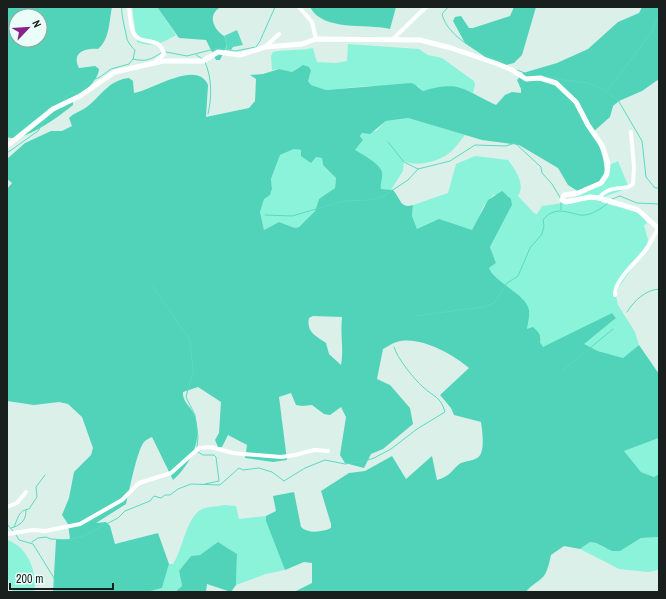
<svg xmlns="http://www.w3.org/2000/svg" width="666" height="599" viewBox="0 0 666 599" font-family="'Archivo Narrow',sans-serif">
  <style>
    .green { fill: #8cf3db }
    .forest { fill: #50d3b9; fill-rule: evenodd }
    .water { fill: #59dac0 }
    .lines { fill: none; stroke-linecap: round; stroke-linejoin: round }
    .stream { stroke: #59dac0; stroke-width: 1 }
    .minor { stroke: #fff; stroke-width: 4 }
    .tertiary { stroke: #fff; stroke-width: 5 }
  </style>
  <rect width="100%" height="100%" fill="#dcf0ea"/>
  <!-- green -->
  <g class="green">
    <path d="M132,7H157L176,35C162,43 153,48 137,42Z"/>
    <path d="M348,44L419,49L428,55L442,58L474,81L475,85L473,93C456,84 441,86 423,91L418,86H367L326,90L311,85L308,81L311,71L299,67L292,72L279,69L272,70L271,56L273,52C287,49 299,51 313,48L317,62L336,63L347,61Z"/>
    <path d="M408,118L465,135C460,141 455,149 448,154C437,162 416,167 404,161L403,171L391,190L381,189L380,184L382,172L355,150L363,140L360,135L363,133L376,131L386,121Z"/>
    <polygon points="294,149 301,150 322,158 323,165 336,178 335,189 319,199 315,211 299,227 295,228 279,222 264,230 260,212 264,198 270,195 272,189 271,179 280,155"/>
    <path d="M475,156L508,160C515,169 526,185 518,196L534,213L537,214L542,206L563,203L596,187L605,167L618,161L629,188L606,196L601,202C614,207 642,207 647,224L644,225L648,240L645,250L619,287L616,296L618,305L635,332L639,345L623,358L598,351L583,344L616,318L612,313L543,348L540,342L541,337L527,329C528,324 530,316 529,311C526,294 495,283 489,268L496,263L490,247L512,205L508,195H493L483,207L476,225L473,230L417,229L412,216L413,205L448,193L456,164Z"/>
    <polygon points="659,438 659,474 654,477 641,472 624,451"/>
    <path d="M224,505L236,506L239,519L266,516L285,570L266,574L236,585L237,554L221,544L200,555L191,556L179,572L182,586L175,592H146V591L162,588L169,564H173C183,550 187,512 205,508C211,506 218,507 224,505Z"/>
    <polygon points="659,537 659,570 648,572 619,569 580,549 590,542 596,543 605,548 626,547 641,538"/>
    <path d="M7,540C27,546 38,572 34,592H13L7,576Z"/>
  </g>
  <!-- forest -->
  <g class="forest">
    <path d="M7,7H112C109,21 110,39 98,49C86,48 71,52 79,68L95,66L99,69C98,82 82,93 73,101V105C61,115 22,144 7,137ZM16,16H40V40H16Z"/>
    <path d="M157,7H221C207,14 213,29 224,36L227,45L220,60H216L206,40L179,38Z"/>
    <path d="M310,7H396L390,29C366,23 323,32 310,7Z"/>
    <polygon points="514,7 536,7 522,55 514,63 506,65 491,61 465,43 453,21 455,17 461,16 469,28 473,28 510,16"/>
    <path d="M642,7H659V79L642,91L619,101L613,106L610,117L593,132C600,148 614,175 594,188C589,191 585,193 579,192L568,185L558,168L519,145L482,140L408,118L386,121L370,134L362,133L360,136L363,140L355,150C362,154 382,165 382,173C383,178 380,183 381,189L393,190C401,199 400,209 413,205L412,216L417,229L439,219L472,230L488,200L502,191L511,199L512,205L490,247L496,263L489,268C495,283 526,294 529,310C530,316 528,323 527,329L533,327C538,332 542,335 540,342L543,347L612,313L616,318L584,344L598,351L623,358L639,345L659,374V438L624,451L641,472L654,477L659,474V537L641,538L620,551H612L596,543L590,542L580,549L564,546L551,555C549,563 548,571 543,577C537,583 531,585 526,592H278H294L312,583V563L304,562L285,570L266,521V516L276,511L273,496L294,492L301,527C308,534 323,532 331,528V524L321,491L349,473L365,471L392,456L406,479L432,456L437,480C448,477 450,473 457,466C463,460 471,462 477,458C486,453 482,430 481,422L454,415L451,408L440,395L469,368C453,354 418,335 397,342C392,343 387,347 383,349L377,379L390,385L410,408L413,424L383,449L371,454L364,468L345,463L340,455L346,417L341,407L330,415L324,414L312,405L302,406L296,405L291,393L279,397L287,460L273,462L245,458L247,445L228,435L222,447H218L215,440L219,433L221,402L198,387L183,392C182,401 191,407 194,414C204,438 191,464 173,480L152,437C149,438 146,440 144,442C137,450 129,492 126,504L96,523L106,522L110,526L115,544L158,533L169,564L162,588L146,592H53L56,540L70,539L68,524L62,515L69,498L74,472L91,455L93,448L82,417L68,404L59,402L34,405L7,401V189L12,183L7,179V159L25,143L51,131H62L72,126L69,118C75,112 82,111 88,106C102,95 109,80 129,78L133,81L134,93C151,91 197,59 208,85L206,117L249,108L255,101L256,79L250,75L263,74L279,69L292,72L303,65L309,67L311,71L308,81L311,85L326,90L411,83L414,84L423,91C461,80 463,90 496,105L505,95L512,92L521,93V89L517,80L523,73L557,63L588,49L618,22L639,13ZM294,149L301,150V156L311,163L316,157L322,158L323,165L336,178L335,188L319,199L315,211L299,227L295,228L279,222L264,230L260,212L264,199L270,195L272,189L271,179L280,155ZM313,316L342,317C340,335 344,348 341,365L329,354L326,343C316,336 306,332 309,318Z"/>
    <polygon points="218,542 237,554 236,585 231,592 207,584 206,592 175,592 182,586 179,571 191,556 200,555"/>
  </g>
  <!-- water -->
  <polygon class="water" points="237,30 243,45 233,47 231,50 226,49 227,45 224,36"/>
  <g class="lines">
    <!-- stream -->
    <g class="stream">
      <path d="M448,7L442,14C447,36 478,52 498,61"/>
      <polyline points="166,52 187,56 218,48 235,51 256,47 260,41 275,7"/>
      <polyline points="196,55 203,59"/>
      <path d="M133,59C146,62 150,60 161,53"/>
      <path d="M205,62C212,78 212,97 208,114"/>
      <polyline points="517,70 533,76"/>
      <polyline points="548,78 588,83 600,88 618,100 642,141 646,177 655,188 659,188"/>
      <polyline points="607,91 651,33 659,15"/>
      <path d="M48,110L63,101L70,93H80L88,82L100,77L111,69L129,64L133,59L135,50C132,48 128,42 127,39C126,33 120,10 122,7"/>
      <polyline points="388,142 404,162 418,169"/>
      <polyline points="7,153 38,131 46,118"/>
      <polyline points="612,199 620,196 637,203 659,204"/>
      <polyline points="561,202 561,210"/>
      <polyline points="265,215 292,216 344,201 370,200 382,197 408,180 418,169 450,161 475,145 506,146 515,143 541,167 542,173 552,184 561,199"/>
      <polyline points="151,284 190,340 193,371 186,397 195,415 198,437 197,447"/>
      <path d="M627,312C634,301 645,290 659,289"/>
      <path d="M415,316L483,307L494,303L507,283L518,276L530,248L542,234L544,226L543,220C554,206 566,212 580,215C588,217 603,208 608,203"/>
      <polyline points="562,371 613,329"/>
      <polyline points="198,452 203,455 214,455 216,457 219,481 205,484"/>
      <polyline points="7,524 13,531"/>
      <path d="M14,527C18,519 18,510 29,509L37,497L36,487L45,475"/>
      <path d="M11,528C21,525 26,521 26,510"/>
      <polyline points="16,535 19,540 33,544 54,578 56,592"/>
      <path d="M32,542L38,538L46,537L51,539L66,540L83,536L118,518L125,511L150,501L154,496L161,498L165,495H170L178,489L191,484L220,485L239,468L243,470L259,468L272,472L284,481L305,468L325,460L345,464L365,461L374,458L391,449L417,429L445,412C441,397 434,397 423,387C414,379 397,358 394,347"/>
    </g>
    <!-- minor -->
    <g class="minor">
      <path d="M129,7C130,15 130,25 133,32C141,48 158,33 164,54L155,62"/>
      <polyline points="299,7 312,22 316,39"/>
      <polyline points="393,39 426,7"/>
      <polyline points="265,47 279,34"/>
      <path d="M599,198C610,183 626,192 633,184L634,167L631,132"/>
      <path d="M615,295C614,280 638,261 647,248C651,242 654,235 658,229"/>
      <polyline points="7,507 17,503 26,492"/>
      <polyline points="7,534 33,530 45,531 80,524 122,500 139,483 171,473 199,448 210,447 233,453 281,457 295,455 314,450 328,451"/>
    </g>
    <!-- tertiary -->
    <polyline class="tertiary" points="7,146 53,109 80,96 115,72 163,61 203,61 218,52 240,55 265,47 302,44 316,39 420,40 451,48 498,64 512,70 526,79 540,78 556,83 576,102 588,125 603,147 608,164 607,174 601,183 578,193 564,195 562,200 566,202 590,197 599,198 638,210 659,229"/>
  </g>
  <!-- border -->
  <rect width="666" height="599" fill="none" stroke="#181f1d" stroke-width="16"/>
  <!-- north arrow -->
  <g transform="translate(28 28) rotate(65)"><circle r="19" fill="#eafdf8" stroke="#96a4a0"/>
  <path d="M0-3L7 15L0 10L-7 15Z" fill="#88228a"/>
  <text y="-6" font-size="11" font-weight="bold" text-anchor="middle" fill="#181f1d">N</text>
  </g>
  <!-- scale -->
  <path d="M10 583v6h103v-6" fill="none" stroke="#181f1d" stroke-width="2"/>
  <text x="16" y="583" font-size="12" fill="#181f1d" stroke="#eafdf8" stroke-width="3" paint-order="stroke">200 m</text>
</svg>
